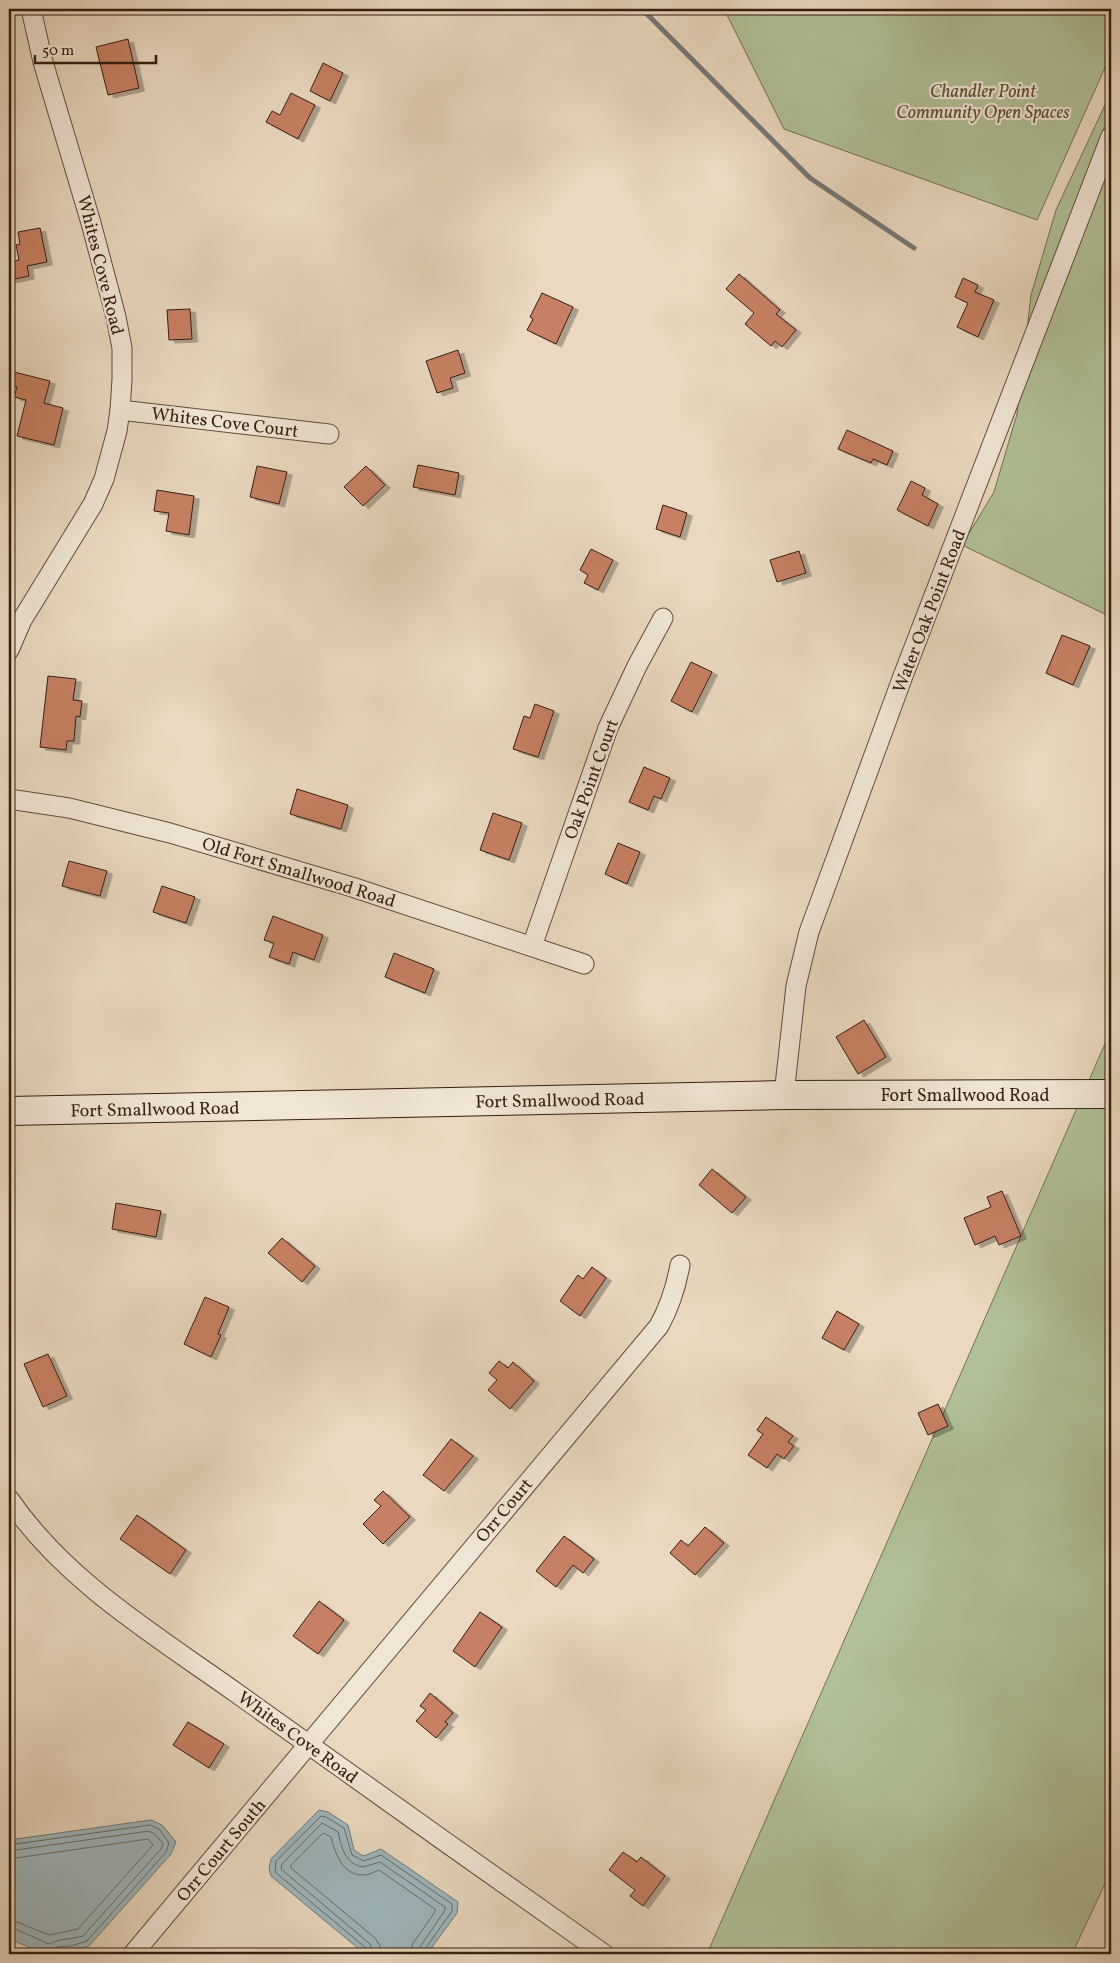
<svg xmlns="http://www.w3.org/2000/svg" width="1120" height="1963" viewBox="0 0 1120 1963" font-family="Vollkorn,serif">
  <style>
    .green { fill: #b1c097; stroke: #726e53 }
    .water { fill: #9eb7be; stroke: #737978 }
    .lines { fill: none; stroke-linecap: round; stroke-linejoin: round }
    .shore { stroke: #686a66; stroke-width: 1 }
    .stream { stroke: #737978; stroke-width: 5 }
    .building { fill: #c78064; stroke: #321d0f; filter: url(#shadow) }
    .street-casing { stroke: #604c3b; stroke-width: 21 }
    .secondary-casing { stroke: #321d0f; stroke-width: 30 }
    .street { stroke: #f1e6d6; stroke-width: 19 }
    .secondary { stroke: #f1e6d6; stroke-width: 28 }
    .labels { text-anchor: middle; stroke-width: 4.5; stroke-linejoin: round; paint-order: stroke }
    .park-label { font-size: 18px; font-style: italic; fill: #584e38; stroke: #f1e6d6 }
    .street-label { font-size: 18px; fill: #321d0f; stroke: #f1e6d6 }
  </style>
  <defs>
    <filter id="shadow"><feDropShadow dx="5.5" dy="3" stdDeviation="0" flood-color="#0004"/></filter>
  </defs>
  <rect width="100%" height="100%" fill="#ead9c0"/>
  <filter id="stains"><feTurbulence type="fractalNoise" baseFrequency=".004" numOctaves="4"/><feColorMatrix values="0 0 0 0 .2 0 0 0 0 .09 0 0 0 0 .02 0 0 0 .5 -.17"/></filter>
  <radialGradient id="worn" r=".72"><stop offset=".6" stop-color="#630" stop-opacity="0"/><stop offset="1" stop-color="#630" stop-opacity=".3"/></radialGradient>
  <!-- green -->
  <g class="green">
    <polygon points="724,9 1111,9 1111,54 1037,220 784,129"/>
    <polygon points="1111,92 1111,617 962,545 994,492 1017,414 1031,295 1056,210"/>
    <polygon points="1111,1030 1111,1871 1072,1954 707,1954"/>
  </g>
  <!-- water -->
  <g class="water">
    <polygon points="319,1810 328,1812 348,1825 354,1850 363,1856 381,1849 458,1902 457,1913 427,1954 365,1954 271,1876 269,1869 271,1859"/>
    <polygon points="151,1820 162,1825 176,1842 171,1854 89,1946 71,1951 46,1954 9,1939 9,1840"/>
  </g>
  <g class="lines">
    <!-- shore -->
    <g class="shore">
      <path d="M9,1845L150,1825L159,1829L169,1843L166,1852L87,1941C81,1943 75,1945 70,1946C62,1947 54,1944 53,1954"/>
      <path d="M9,1851L149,1831L155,1834L163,1844L161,1849L83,1936C71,1939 59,1939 49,1944L15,1929L9,1928"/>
      <polyline points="9,1859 148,1839 153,1845 78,1929 49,1935 17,1922 9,1921"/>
      <polyline points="368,1954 366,1948 275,1872 276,1861 321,1816 326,1817 344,1828 352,1855 364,1861 381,1855 452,1904 452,1911 425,1949 424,1954"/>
      <path d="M374,1954L370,1944L281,1869L282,1864L322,1823L338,1832C342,1848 344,1863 363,1867L380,1862L445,1907V1910L420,1947L418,1954"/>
      <path d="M381,1954L380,1946L375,1938L291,1868V1865L323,1833L331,1837C335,1853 342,1875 363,1875C369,1875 374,1872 379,1870L435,1909V1912L413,1943L410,1954"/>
    </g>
    <!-- stream -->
    <polyline class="stream" points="642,9 810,178 914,248"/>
  </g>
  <!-- building -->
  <g class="building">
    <polygon points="128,39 139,88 108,95 96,47"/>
    <polygon points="323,63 343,73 330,101 310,91"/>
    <polygon points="291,93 315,105 298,139 266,122 272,111 280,115"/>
    <polygon points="40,228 47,262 27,266 29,276 10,280 9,262 19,260 16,245 20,244 18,232"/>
    <polygon points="739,274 780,310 776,314 796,330 782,347 775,341 771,346 745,324 754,313 726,289"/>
    <polygon points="963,278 978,285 975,292 994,300 978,337 957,327 968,303 955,297"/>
    <polygon points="542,293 573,307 556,344 527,330 533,319 530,317"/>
    <polygon points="190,309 192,339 169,340 167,310"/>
    <polygon points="458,350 465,373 450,378 453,388 437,393 426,361"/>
    <polygon points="14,372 50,381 44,403 63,408 54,445 17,436 26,400 14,397 17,387 11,385"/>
    <polygon points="847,430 893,451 887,465 873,459 871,463 838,449"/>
    <polygon points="418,465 459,473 455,495 413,487"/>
    <polygon points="257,466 287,472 279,504 250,497"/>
    <polygon points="366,466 385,485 363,506 344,487"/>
    <polygon points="911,481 925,488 922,495 938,504 928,526 897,510"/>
    <polygon points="157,490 194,496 189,535 166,531 169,513 154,511"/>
    <polygon points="663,505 687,513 680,537 656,529"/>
    <polygon points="591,549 613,560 598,590 584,583 588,575 580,570"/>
    <polygon points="799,551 806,573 777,582 770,560"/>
    <polygon points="1062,635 1090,646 1073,685 1046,673"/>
    <polygon points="691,662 712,672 692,712 671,701"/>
    <polygon points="48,676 76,679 73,700 82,701 80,717 76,716 74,741 67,741 66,750 40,747"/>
    <polygon points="535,704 554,711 538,757 513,749 524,716 530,718"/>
    <polygon points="644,767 670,778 661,799 654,796 648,810 629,802"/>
    <polygon points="297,789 348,805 341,829 290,814"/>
    <polygon points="493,813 522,823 509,860 480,850"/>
    <polygon points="618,843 640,852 627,884 605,874"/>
    <polygon points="69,861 107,871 100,896 62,886"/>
    <polygon points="162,886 195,897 186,923 153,912"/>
    <polygon points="273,916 323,935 314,960 293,952 289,964 269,957 274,943 264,940"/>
    <polygon points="394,953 434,969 425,993 385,977"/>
    <polygon points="864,1020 886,1057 858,1074 836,1037"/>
    <polygon points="712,1169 746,1197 732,1213 699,1185"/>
    <polygon points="1002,1191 1021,1236 999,1245 995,1236 975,1245 964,1218 991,1207 987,1197"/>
    <polygon points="116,1203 161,1211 156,1237 112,1229"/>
    <polygon points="282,1238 315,1266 302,1282 268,1253"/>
    <polygon points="592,1267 606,1278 580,1316 560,1301 578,1275 583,1279"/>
    <polygon points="205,1297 229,1307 218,1334 221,1335 211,1357 184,1344"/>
    <polygon points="837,1311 859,1324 844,1350 822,1338"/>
    <polygon points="48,1354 67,1396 43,1407 24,1364"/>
    <polygon points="499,1361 508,1368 513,1362 534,1381 510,1409 488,1390 497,1380 489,1373"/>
    <polygon points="938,1404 948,1426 928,1435 918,1413"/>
    <polygon points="766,1417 793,1436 788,1442 794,1446 784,1459 777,1454 767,1468 748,1455 763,1434 757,1430"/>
    <polygon points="451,1439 473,1456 444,1491 423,1475"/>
    <polygon points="383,1491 410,1517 383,1544 363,1524 381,1506 374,1500"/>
    <polygon points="137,1515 186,1550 170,1574 120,1539"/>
    <polygon points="705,1527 724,1543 695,1575 670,1553 681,1540 688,1546"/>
    <polygon points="564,1536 594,1559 583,1573 573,1565 556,1587 536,1571"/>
    <polygon points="319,1601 344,1620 318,1654 293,1636"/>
    <polygon points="480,1612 502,1627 475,1667 453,1651"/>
    <polygon points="430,1693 453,1713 445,1722 448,1724 436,1738 416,1721 426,1710 420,1706"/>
    <polygon points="188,1722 224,1744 209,1768 173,1745"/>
    <polygon points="623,1852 637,1862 641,1857 665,1876 643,1906 630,1896 635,1890 609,1870"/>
  </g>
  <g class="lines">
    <defs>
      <g id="street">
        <polyline points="120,410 329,434"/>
        <polyline points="9,650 22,620 93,504 104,479 117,431 120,410 122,379 122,348 116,317 91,223 43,62 31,9"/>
        <polyline points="9,799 69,808 170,833 352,887 584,964"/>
        <polyline points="532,946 608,728 637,666 663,618"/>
        <polyline points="784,1095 796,986 809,932 903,676 1111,136"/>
        <path d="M9,1499C65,1581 155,1635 235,1692C357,1780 481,1867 604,1954"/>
        <path d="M133,1954L659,1326C670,1306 676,1287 680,1265"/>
      </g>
      <polyline id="secondary" points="9,1111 784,1095 1111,1094"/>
    </defs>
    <!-- street casing -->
    <use href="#street" class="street-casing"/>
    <!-- secondary casing -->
    <use href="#secondary" class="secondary-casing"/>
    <!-- street -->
    <use href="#street" class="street"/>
    <!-- secondary -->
    <use href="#secondary" class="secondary"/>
  </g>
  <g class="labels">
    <!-- park labels -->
    <g class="park-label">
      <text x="983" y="97">Chandler Point<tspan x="983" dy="21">Community Open Spaces</tspan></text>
    </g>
    <!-- street labels -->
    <g class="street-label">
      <text transform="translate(101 265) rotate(76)" y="6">Whites Cove Road</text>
      <text transform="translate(225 422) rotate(7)" y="6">Whites Cove Court</text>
      <text transform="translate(929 611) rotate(-69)" y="6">Water Oak Point Road</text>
      <text transform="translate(591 779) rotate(-70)" y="6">Oak Point Court</text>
      <text transform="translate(299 872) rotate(17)" y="6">Old Fort Smallwood Road</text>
      <text x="965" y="1101">Fort Smallwood Road</text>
      <text transform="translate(560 1100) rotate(-1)" y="6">Fort Smallwood Road</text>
      <text transform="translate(155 1109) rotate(-1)" y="6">Fort Smallwood Road</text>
      <text transform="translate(504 1510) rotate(-50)" y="6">Orr Court</text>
      <text transform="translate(298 1737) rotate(36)" y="6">Whites Cove Road</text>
      <text transform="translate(221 1850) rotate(-50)" y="6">Orr Court South</text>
    </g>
  </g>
  <!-- margin -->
  <rect width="1120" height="1963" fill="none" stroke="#ead9c0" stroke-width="30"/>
  <rect x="10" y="10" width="1100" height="1943" fill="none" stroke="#321d0f" stroke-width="2.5"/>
  <rect x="15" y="15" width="1090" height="1933" fill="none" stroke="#321d0f"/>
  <!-- scale -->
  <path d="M35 55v8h121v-8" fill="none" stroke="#321d0f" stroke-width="2.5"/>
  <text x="42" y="55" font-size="15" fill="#321d0f" stroke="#f1e6d6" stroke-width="4" paint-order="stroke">50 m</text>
  <rect width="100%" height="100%" filter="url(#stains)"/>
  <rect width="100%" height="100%" fill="url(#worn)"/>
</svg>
